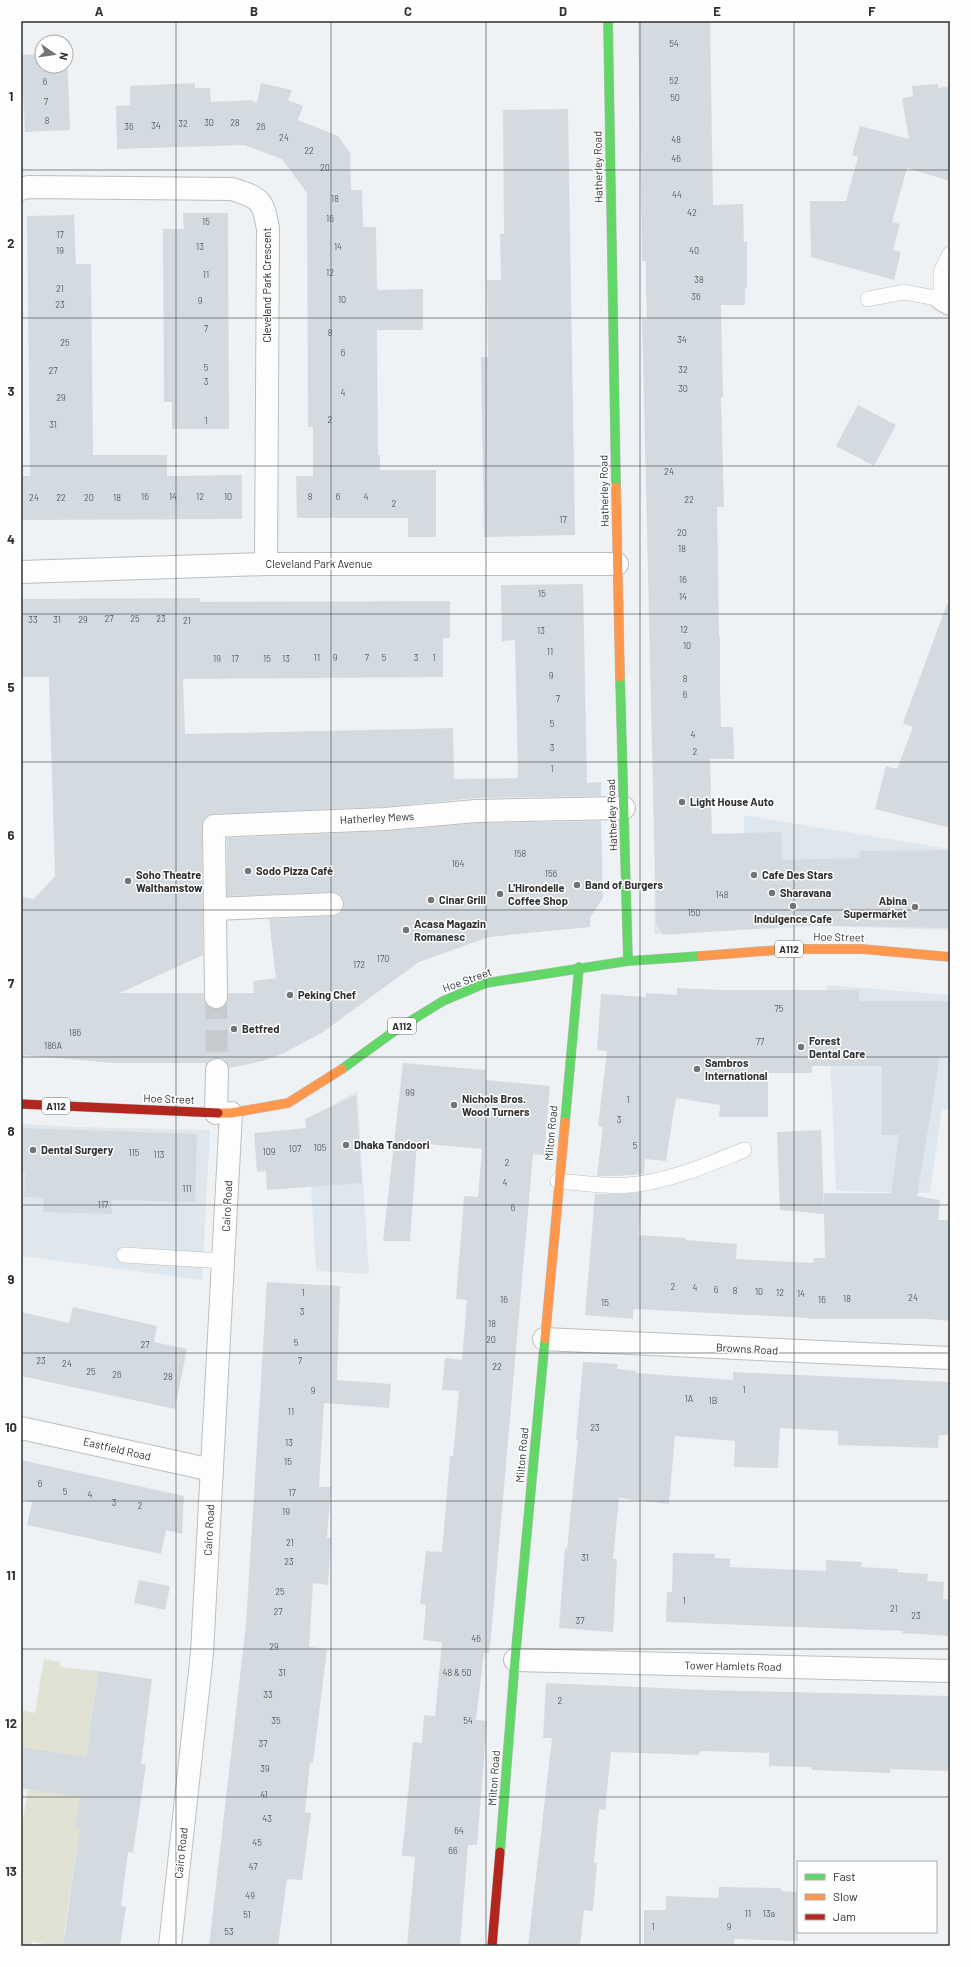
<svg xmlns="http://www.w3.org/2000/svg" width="971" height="1967" viewBox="0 0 971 1967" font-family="Barlow,sans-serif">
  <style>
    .built { fill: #dfe7ee }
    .green { fill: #e0e2d3 }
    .building { fill: #d4dbe0 }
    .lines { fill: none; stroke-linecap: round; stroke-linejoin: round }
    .street-tunnel { stroke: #c8cbcd; stroke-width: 22; stroke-dasharray: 22 11; stroke-linecap: butt }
    .lane-casing { stroke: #bcbebf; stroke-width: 16 }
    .street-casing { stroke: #bcbebf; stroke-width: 24 }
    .fast-casing { stroke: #bcbebf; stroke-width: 10 }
    .slow-casing { stroke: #bcbebf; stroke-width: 10 }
    .jam-casing { stroke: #bcbebf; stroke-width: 10 }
    .lane { stroke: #fdfdfd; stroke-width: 15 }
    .street { stroke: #fdfdfd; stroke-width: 22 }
    .fast { stroke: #63d668; stroke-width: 9 }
    .slow { stroke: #ff974d; stroke-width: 9 }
    .jam { stroke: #b3261e; stroke-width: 9 }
    .grid { fill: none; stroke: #2e3031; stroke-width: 1; stroke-opacity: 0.55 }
    .poi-dot { fill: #727475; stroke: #fefefe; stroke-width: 1.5 }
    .labels { text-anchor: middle; stroke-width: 3; stroke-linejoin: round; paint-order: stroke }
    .number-label { font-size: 9px; fill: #595c5e }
    .shield { fill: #fefefe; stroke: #6c6e6e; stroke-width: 1 }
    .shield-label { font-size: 10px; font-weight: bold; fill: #2e3031 }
    .street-label { font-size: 11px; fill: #2e3031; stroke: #fefefe }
    .poi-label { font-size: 11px; font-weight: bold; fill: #2e3031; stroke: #fefefe; text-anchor: start }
    .neatline { fill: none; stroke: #2e3031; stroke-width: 1.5 }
    .grid-label { font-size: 13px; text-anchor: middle; font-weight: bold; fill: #2e3031 }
  </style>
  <rect width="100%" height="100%" fill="#eff2f4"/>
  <!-- built -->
  <g class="built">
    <polygon points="744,815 950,849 950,930 825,926 654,934 655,846 744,845"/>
    <polygon points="827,985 950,995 950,1110 942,1109 930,1193 836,1191"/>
    <polygon points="357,1091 369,1274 316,1271 307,1119"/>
    <polygon points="21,1124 77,1127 210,1130 202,1280 21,1256"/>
  </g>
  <!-- green -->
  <polygon class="green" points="44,1659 61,1662 60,1667 98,1671 76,1827 80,1827 64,1934 69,1936 68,1946 46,1946 46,1944 32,1942 31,1946 21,1945 21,1832 28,1789 38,1790 21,1747 21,1710 35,1713"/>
  <!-- building -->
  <g class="building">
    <polygon points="638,21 710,21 713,205 743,204 744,242 747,242 747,288 745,288 745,305 721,305 723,397 721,397 724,507 717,507 719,637 720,637 720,686 721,727 733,727 734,759 710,759 712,834 781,832 782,860 859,858 860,851 950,850 950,928 783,925 783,927 663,935 656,924 643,356 642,319 647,319 646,289 646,261 642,261"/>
    <polygon points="67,52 70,130 25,132 21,55 42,54 42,66 66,66"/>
    <polygon points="195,83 195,88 210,88 211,102 251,100 257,103 261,83 292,90 288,100 303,106 298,120 338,136 350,153 351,190 362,190 363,227 376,227 377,290 423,289 423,330 377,330 378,455 380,455 380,470 436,470 436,537 408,537 408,518 297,518 296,476 313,476 313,427 308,427 307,193 282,159 244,145 117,149 116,106 130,105 130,86"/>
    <polygon points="938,84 938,88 950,86 950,181 907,168 892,222 900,224 893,250 901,252 894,280 811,257 810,201 846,201 858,157 852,155 860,126 909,139 902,98 913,96 912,86"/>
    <polygon points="568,109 575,535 484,537 481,357 488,357 487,280 501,280 500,234 504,234 503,110"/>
    <polygon points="183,213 228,213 229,429 172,429 172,402 164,402 163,229 184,229"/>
    <polygon points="74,215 76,264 91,264 93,455 167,455 167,476 242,475 242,519 21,520 21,476 30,476 27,216"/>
    <polygon points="858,405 896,425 874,466 836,446"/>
    <polygon points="583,584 587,783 601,782 601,796 476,798 384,807 213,814 208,815 203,820 202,826 203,955 120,993 203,993 205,1003 210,1008 216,1009 222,1008 227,1003 228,993 254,993 253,981 276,978 269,919 333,916 338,915 343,910 344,904 343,898 338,893 332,892 227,896 227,838 386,831 477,823 601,821 603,898 590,918 590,927 489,937 419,962 323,1032 284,1053 263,1061 229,1068 224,1060 218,1058 211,1059 207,1063 114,1063 21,1055 21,897 34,899 55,876 49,677 21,677 21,599 200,598 200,602 450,601 450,638 443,638 443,677 183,679 185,734 453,728 454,779 518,778 515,640 502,641 501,585"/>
    <polygon points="947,604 950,605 950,828 875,809 886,766 897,769 913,727 903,723"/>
    <polygon points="677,988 720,990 859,990 859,1001 950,1001 950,1057 940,1056 917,1196 940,1200 938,1220 950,1220 950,1321 928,1319 809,1319 809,1318 633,1309 633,1319 585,1315 595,1194 619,1194 642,1192 639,1235 686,1238 686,1240 737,1244 736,1259 813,1263 814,1258 825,1258 824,1214 780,1210 777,1132 821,1130 824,1210 824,1193 891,1193 899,1135 882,1135 882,1066 812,1066 812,1073 768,1073 768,1117 719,1117 720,1105 676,1098 666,1161 645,1159 644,1174 618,1176 597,1176 603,1127 598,1126 607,1051 597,1050 601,994 646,997 646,993 677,995"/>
    <polygon points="403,1063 486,1070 486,1080 550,1086 544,1155 533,1154 491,1636 489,1653 484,1653 476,1720 487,1721 477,1845 468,1845 460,1946 407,1946 415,1857 402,1856 413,1742 422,1743 424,1715 435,1716 442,1642 423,1640 426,1605 420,1604 426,1551 442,1552 450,1456 453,1456 459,1391 442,1390 445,1358 462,1360 467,1300 456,1299 463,1211 464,1196 478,1197 482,1149 417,1143 410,1241 383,1241"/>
    <polygon points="356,1095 362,1183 267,1190 266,1171 257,1172 254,1133 306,1128 305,1119"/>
    <polygon points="21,1128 197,1134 195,1202 112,1200 112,1214 43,1212 44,1198 24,1197 25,1172 21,1172"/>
    <polygon points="267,1282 340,1286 337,1380 391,1384 389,1408 324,1403 319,1487 331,1487 327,1538 331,1538 328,1585 313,1583 309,1647 327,1649 313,1763 310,1763 305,1812 311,1813 302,1880 287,1879 278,1946 209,1946 246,1624"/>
    <polygon points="73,1307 157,1326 154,1342 187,1349 175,1409 21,1376 21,1312 69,1323"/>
    <polygon points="583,1362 618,1364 617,1369 636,1371 636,1373 733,1380 733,1372 950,1382 950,1435 939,1435 938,1448 838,1445 838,1431 780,1428 778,1468 734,1467 735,1441 675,1436 669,1504 619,1498 613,1559 617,1559 613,1632 559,1628 565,1548 567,1549 578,1440 576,1440"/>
    <polygon points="21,1460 184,1496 182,1534 166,1530 161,1554 27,1525 32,1502 21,1499"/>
    <polygon points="673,1553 715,1554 715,1558 730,1559 730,1567 826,1571 826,1560 862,1562 861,1567 898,1569 898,1572 928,1574 927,1581 944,1582 943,1599 950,1599 950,1636 902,1633 903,1631 666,1622 667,1592 672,1592"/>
    <polygon points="139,1580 170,1586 165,1610 134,1603"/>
    <polygon points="98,1671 152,1679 141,1764 146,1765 133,1853 128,1852 121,1906 126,1907 120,1946 63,1946 80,1827 75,1827 80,1797 21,1788 21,1747 86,1757"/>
    <polygon points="546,1683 707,1690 950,1696 950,1771 890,1769 890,1773 812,1770 812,1767 769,1766 769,1753 700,1751 699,1755 611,1752 605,1810 599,1809 594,1863 597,1863 593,1911 584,1910 580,1946 528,1946 552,1738 543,1738"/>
    <polygon points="719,1887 781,1888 781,1891 798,1892 798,1941 734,1939 734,1946 644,1946 644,1910 666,1910 666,1896 718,1898"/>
  </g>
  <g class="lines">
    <!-- street-tunnel -->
    <polyline class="street-tunnel" points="216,997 217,1070"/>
    <defs>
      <g id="lane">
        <polyline points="868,299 904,292 941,299 941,272 950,254"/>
        <path d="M558,1181C584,1183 613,1188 638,1184C675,1179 709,1164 744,1150"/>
        <polyline points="124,1255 224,1261"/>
      </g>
      <g id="street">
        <path d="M21,189L28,187L232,189C260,198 263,199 268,229L266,564"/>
        <polyline points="941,299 950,304"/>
        <polyline points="21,572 266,564 617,564"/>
        <polyline points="215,909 332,904"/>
        <polyline points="216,997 214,826 385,819 476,811 624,808"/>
        <polyline points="216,1113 217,1070"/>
        <polyline points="544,1339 950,1358"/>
        <polyline points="21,1428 212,1470"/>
        <polyline points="515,1660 950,1671"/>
        <polyline points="170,1946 202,1653 231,1113"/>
      </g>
      <g id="fast">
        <polyline points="608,21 616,487"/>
        <polyline points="620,677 628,961"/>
        <polyline points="342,1069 396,1030 443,1001 486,983 628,961 701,956"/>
        <polyline points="565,1122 579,967"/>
        <polyline points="500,1852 515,1660 545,1339"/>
      </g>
      <g id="slow">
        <polyline points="616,487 620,677"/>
        <polyline points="701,956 791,949 862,949 950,957"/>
        <polyline points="218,1113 231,1113 288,1103 342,1069"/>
        <polyline points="545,1339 565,1122"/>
      </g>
      <g id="jam">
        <polyline points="21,1104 218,1113"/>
        <polyline points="492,1946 500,1852"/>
      </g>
    </defs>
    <!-- lane casing -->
    <use href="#lane" class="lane-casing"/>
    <!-- street casing -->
    <use href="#street" class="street-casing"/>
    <!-- fast casing -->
    <use href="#fast" class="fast-casing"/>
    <!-- slow casing -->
    <use href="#slow" class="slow-casing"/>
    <!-- jam casing -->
    <use href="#jam" class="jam-casing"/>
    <!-- lane -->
    <use href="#lane" class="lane"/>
    <!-- street -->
    <use href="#street" class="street"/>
    <!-- fast -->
    <use href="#fast" class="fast"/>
    <!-- slow -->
    <use href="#slow" class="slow"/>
    <!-- jam -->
    <use href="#jam" class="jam"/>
  </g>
  <!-- grid -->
  <path class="grid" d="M176,21V1946M331,21V1946M486,21V1946M640,21V1946M794,21V1946M21,170H950M21,318H950M21,466H950M21,614H950M21,762H950M21,910H950M21,1057H950M21,1205H950M21,1353H950M21,1501H950M21,1649H950M21,1797H950"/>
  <!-- markers -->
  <g class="poi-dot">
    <circle cx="682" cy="802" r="4"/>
    <circle cx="248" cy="871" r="4"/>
    <circle cx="754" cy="875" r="4"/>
    <circle cx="128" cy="881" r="4"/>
    <circle cx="577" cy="885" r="4"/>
    <circle cx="772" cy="893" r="4"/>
    <circle cx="500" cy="894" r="4"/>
    <circle cx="431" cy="900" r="4"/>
    <circle cx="793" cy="906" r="4"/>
    <circle cx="915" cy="907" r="4"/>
    <circle cx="406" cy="930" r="4"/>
    <circle cx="290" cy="995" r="4"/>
    <circle cx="234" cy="1029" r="4"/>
    <circle cx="801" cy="1047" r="4"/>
    <circle cx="697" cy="1069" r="4"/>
    <circle cx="454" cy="1105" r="4"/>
    <circle cx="346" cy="1145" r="4"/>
    <circle cx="33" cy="1150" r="4"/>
  </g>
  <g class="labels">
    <!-- number labels -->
    <g class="number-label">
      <text x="674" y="47">54</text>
      <text x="674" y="84">52</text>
      <text x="45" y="85">6</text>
      <text x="675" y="101">50</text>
      <text x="46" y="105">7</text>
      <text x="47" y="124">8</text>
      <text x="209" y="126">30</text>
      <text x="235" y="126">28</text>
      <text x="183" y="127">32</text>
      <text x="156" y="129">34</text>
      <text x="129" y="130">36</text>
      <text x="261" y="130">26</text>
      <text x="284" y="141">24</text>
      <text x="676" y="143">48</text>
      <text x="309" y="154">22</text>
      <text x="676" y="162">46</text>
      <text x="325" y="171">20</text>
      <text x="677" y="198">44</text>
      <text x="335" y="202">18</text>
      <text x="692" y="216">42</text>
      <text x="330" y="222">16</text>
      <text x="206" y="225">15</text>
      <text x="60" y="238">17</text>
      <text x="200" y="250">13</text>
      <text x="338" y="250">14</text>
      <text x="60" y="254">19</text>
      <text x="694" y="254">40</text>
      <text x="330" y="276">12</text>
      <text x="206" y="278">11</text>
      <text x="699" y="283">38</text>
      <text x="60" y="292">21</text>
      <text x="696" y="300">36</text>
      <text x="342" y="303">10</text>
      <text x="200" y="304">9</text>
      <text x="60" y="308">23</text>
      <text x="206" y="332">7</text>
      <text x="330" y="336">8</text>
      <text x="682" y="343">34</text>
      <text x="65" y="346">25</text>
      <text x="343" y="356">6</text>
      <text x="206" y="371">5</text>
      <text x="683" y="373">32</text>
      <text x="53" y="374">27</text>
      <text x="206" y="385">3</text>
      <text x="683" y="392">30</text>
      <text x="343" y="396">4</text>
      <text x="61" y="401">29</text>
      <text x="330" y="423">2</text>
      <text x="206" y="424">1</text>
      <text x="53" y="428">31</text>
      <text x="669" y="475">24</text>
      <text x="145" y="500">16</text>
      <text x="173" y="500">14</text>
      <text x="200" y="500">12</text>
      <text x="228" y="500">10</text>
      <text x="310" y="500">8</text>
      <text x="338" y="500">6</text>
      <text x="366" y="500">4</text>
      <text x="34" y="501">24</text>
      <text x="61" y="501">22</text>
      <text x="89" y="501">20</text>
      <text x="117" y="501">18</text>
      <text x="689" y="503">22</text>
      <text x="394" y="507">2</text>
      <text x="563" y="523">17</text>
      <text x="682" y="536">20</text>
      <text x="682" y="552">18</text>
      <text x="683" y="583">16</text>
      <text x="542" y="597">15</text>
      <text x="683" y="600">14</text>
      <text x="109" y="622">27</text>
      <text x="135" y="622">25</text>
      <text x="161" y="622">23</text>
      <text x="33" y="623">33</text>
      <text x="57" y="623">31</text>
      <text x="83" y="623">29</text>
      <text x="187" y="624">21</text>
      <text x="684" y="633">12</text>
      <text x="541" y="634">13</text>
      <text x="687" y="649">10</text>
      <text x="550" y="655">11</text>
      <text x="317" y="661">11</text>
      <text x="335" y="661">9</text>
      <text x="367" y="661">7</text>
      <text x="384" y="661">5</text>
      <text x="416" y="661">3</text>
      <text x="434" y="661">1</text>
      <text x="217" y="662">19</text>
      <text x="235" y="662">17</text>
      <text x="267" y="662">15</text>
      <text x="286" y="662">13</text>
      <text x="551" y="679">9</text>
      <text x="685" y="682">8</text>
      <text x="685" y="698">6</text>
      <text x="558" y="702">7</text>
      <text x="552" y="727">5</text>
      <text x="693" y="738">4</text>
      <text x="552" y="751">3</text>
      <text x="695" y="755">2</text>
      <text x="552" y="772">1</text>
      <text x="520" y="857">158</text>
      <text x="458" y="867">164</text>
      <text x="551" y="877">156</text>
      <text x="722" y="898">148</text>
      <text x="694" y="916">150</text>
      <text x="383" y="962">170</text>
      <text x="359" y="968">172</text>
      <text x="779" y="1012">75</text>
      <text x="75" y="1036">186</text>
      <text x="760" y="1045">77</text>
      <text x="53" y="1049">186A</text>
      <text x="410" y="1096">99</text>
      <text x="628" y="1103">1</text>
      <text x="619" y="1123">3</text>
      <text x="635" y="1149">5</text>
      <text x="320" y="1151">105</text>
      <text x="295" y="1152">107</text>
      <text x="269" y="1155">109</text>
      <text x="134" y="1156">115</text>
      <text x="159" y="1158">113</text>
      <text x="507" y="1166">2</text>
      <text x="505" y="1186">4</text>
      <text x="187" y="1192">111</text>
      <text x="103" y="1208">117</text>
      <text x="513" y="1211">6</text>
      <text x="673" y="1290">2</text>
      <text x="695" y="1291">4</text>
      <text x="716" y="1293">6</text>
      <text x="735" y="1294">8</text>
      <text x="759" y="1295">10</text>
      <text x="303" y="1296">1</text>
      <text x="780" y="1296">12</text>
      <text x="801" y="1297">14</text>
      <text x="913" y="1301">24</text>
      <text x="847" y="1302">18</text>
      <text x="504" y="1303">16</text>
      <text x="822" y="1303">16</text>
      <text x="605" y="1306">15</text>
      <text x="302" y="1315">3</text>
      <text x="492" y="1327">18</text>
      <text x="491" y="1343">20</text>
      <text x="296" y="1346">5</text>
      <text x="145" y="1348">27</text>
      <text x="41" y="1364">23</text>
      <text x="300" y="1364">7</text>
      <text x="67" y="1367">24</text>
      <text x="497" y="1370">22</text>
      <text x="91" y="1375">25</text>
      <text x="117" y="1378">26</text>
      <text x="168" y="1380">28</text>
      <text x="744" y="1393">1</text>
      <text x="313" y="1394">9</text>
      <text x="689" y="1402">1A</text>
      <text x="713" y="1404">1B</text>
      <text x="291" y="1415">11</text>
      <text x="595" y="1431">23</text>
      <text x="289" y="1446">13</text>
      <text x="288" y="1465">15</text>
      <text x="40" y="1487">6</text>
      <text x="65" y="1495">5</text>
      <text x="292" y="1496">17</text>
      <text x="90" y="1498">4</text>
      <text x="114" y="1506">3</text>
      <text x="140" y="1509">2</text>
      <text x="286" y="1515">19</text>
      <text x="290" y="1546">21</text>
      <text x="585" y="1561">31</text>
      <text x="289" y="1565">23</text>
      <text x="280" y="1595">25</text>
      <text x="684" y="1604">1</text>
      <text x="894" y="1612">21</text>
      <text x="278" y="1615">27</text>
      <text x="916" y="1619">23</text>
      <text x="580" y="1624">37</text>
      <text x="476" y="1642">46</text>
      <text x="274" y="1650">29</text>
      <text x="282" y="1676">31</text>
      <text x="457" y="1676">48 &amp; 50</text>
      <text x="268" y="1698">33</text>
      <text x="560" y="1704">2</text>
      <text x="276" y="1724">35</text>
      <text x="468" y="1724">54</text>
      <text x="263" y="1747">37</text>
      <text x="265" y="1772">39</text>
      <text x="264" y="1798">41</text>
      <text x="267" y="1822">43</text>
      <text x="459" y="1834">64</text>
      <text x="257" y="1846">45</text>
      <text x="453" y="1854">66</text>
      <text x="253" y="1870">47</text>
      <text x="250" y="1899">49</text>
      <text x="748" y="1917">11</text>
      <text x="769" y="1917">13a</text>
      <text x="247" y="1918">51</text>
      <text x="653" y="1930">1</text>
      <text x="729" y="1930">9</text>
      <text x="229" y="1935">53</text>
    </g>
    <!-- shield labels -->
    <g class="shield">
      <rect x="775" y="941" width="28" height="16" rx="3"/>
      <rect x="388" y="1018" width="28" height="16" rx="3"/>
      <rect x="42" y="1098" width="28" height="16" rx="3"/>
    </g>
    <g class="shield-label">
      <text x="789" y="953">A112</text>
      <text x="402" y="1030">A112</text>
      <text x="56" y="1110">A112</text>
    </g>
    <!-- street labels -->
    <g class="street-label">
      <text transform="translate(598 167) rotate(-91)" y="4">Hatherley Road</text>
      <text transform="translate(267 285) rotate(-90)" y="4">Cleveland Park Crescent</text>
      <text transform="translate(604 491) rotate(-91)" y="4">Hatherley Road</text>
      <text x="319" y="568">Cleveland Park Avenue</text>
      <text transform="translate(612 815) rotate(-92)" y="4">Hatherley Road</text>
      <text transform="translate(377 818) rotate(-3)" y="4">Hatherley Mews</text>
      <text transform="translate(839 937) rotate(1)" y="4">Hoe Street</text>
      <text transform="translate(467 980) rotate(-20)" y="4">Hoe Street</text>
      <text transform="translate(169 1099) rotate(2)" y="4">Hoe Street</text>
      <text transform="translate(551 1133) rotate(-85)" y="4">Milton Road</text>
      <text transform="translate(227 1206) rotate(-87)" y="4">Cairo Road</text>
      <text transform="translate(747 1349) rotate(3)" y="4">Browns Road</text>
      <text transform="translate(117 1449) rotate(13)" y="4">Eastfield Road</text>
      <text transform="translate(522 1455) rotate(-85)" y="4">Milton Road</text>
      <text transform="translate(209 1530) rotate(-87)" y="4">Cairo Road</text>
      <text transform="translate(733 1666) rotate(1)" y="4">Tower Hamlets Road</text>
      <text transform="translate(494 1778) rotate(-86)" y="4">Milton Road</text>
      <text transform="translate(181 1853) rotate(-84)" y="4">Cairo Road</text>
    </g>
    <!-- poi labels -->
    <g class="poi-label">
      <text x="690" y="806">Light House Auto</text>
      <text x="256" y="875">Sodo Pizza Café</text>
      <text x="136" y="879">Soho Theatre<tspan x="136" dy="13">Walthamstow</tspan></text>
      <text x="762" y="879">Cafe Des Stars</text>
      <text x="585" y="889">Band of Burgers</text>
      <text x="508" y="892">L'Hirondelle<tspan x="508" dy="13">Coffee Shop</tspan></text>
      <text x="780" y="897">Sharavana</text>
      <text x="439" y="904">Cinar Grill</text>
      <text x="907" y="905" text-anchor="end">Abina<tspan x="907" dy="13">Supermarket</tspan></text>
      <text x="793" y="923" text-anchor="middle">Indulgence Cafe</text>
      <text x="414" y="928">Acasa Magazin<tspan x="414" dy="13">Romanesc</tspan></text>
      <text x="298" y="999">Peking Chef</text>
      <text x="242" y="1033">Betfred</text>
      <text x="809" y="1045">Forest<tspan x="809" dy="13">Dental Care</tspan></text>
      <text x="705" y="1067">Sambros<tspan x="705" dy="13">International</tspan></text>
      <text x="462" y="1103">Nichols Bros.<tspan x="462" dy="13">Wood Turners</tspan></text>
      <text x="354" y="1149">Dhaka Tandoori</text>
      <text x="41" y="1154">Dental Surgery</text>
    </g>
  </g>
  <!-- border -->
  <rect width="971" height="1967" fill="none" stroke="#fefefe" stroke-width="44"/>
  <!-- legend -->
  <rect x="797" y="1861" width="140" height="72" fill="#fefefe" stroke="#abacac"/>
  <rect x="805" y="1874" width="20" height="6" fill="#63d668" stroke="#abacac"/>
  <text x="833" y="1881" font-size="12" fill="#2e3031">Fast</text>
  <rect x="805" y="1894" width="20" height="6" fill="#ff974d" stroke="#abacac"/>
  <text x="833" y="1901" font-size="12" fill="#2e3031">Slow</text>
  <rect x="805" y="1914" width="20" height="6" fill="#b3261e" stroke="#abacac"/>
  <text x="833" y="1921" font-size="12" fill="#2e3031">Jam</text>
  <!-- north arrow -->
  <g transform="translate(54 54) rotate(103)"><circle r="19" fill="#fefefe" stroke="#abacac"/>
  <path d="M0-3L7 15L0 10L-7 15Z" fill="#727475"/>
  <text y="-6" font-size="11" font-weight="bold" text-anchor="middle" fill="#2e3031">N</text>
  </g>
  <rect x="22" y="22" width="927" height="1923" class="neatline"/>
  <g class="grid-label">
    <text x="99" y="16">A</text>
    <text x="254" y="16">B</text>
    <text x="408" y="16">C</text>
    <text x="563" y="16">D</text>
    <text x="717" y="16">E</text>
    <text x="872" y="16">F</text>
    <text x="11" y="101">1</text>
    <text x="11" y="248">2</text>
    <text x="11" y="396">3</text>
    <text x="11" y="544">4</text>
    <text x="11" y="692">5</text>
    <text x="11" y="840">6</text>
    <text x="11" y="988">7</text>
    <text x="11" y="1136">8</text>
    <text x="11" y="1284">9</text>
    <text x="11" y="1432">10</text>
    <text x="11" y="1580">11</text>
    <text x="11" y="1728">12</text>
    <text x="11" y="1876">13</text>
  </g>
</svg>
